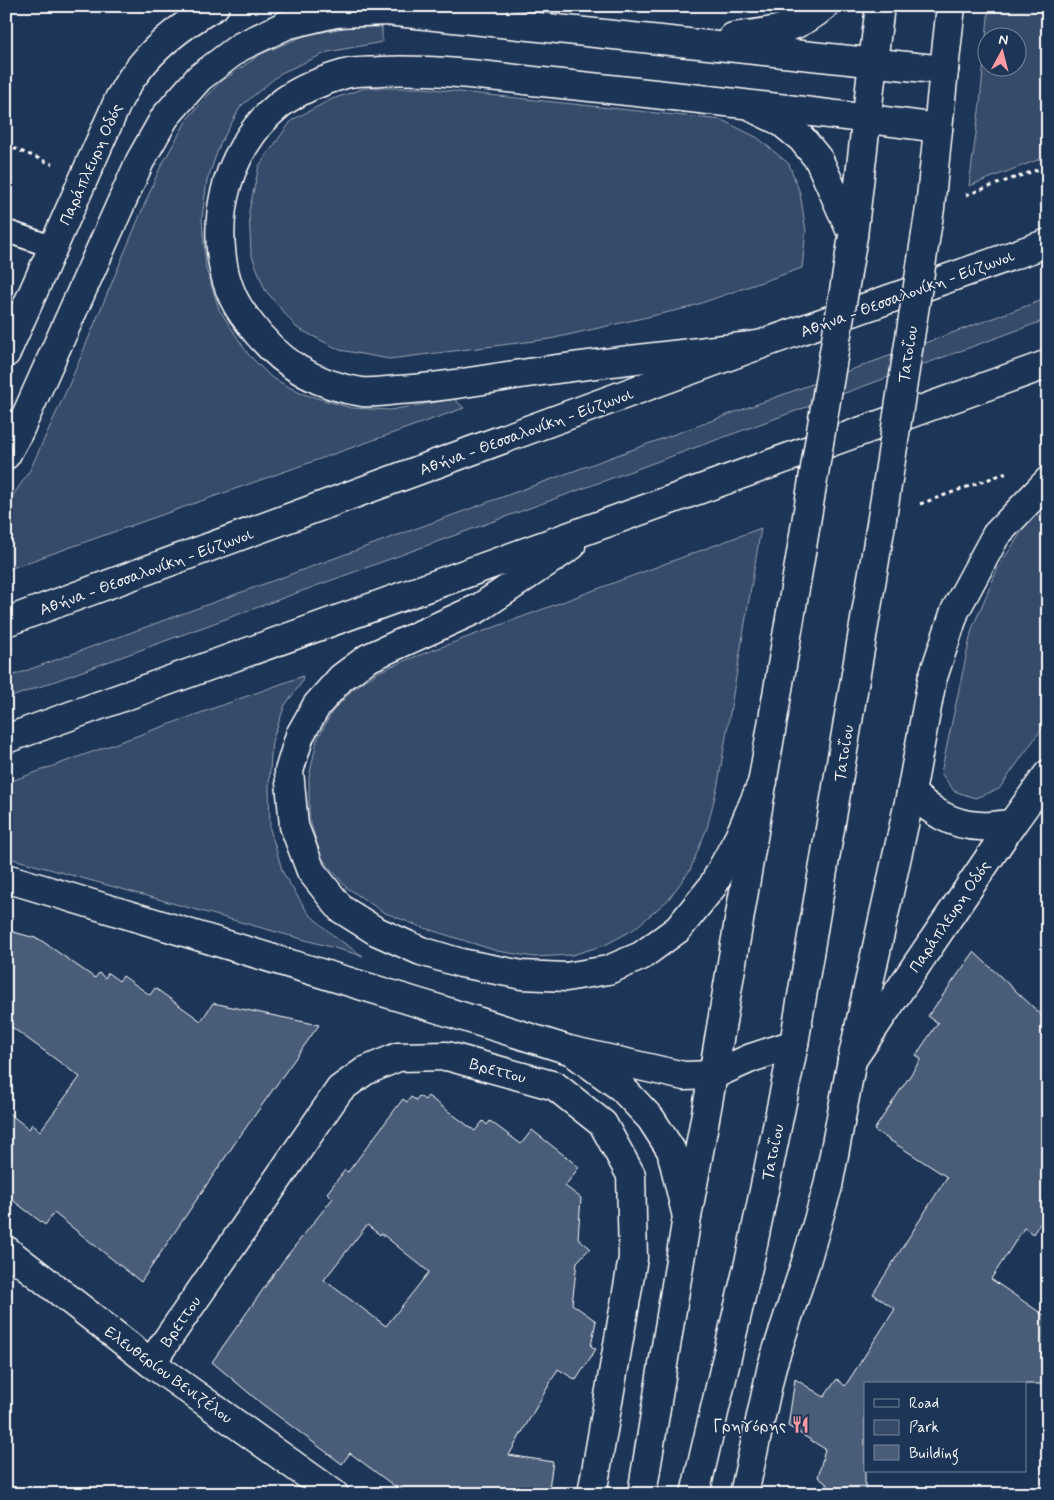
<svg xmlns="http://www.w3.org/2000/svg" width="1054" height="1500" viewBox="0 0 1054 1500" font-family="Mynerve,sans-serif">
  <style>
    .green { fill: #364b69; stroke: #9aa5b4; fill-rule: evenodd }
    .building { fill: #4a5d79; stroke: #fff; fill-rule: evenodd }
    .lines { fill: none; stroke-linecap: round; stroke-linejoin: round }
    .lane-casing { stroke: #fff; stroke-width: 25 }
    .street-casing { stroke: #fff; stroke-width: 31 }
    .secondary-casing { stroke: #fff; stroke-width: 31 }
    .primary-casing { stroke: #fff; stroke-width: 31 }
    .highway-casing { stroke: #fff; stroke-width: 31 }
    .path { stroke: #fff; stroke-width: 3; stroke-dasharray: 4 4; stroke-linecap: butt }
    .lane { stroke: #1d3557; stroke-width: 21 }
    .street { stroke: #1d3557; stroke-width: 28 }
    .secondary { stroke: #1d3557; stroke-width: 28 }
    .primary { stroke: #1d3557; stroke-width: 28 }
    .highway { stroke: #1d3557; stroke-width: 28 }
    .primary-bridge-casing { stroke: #fff; stroke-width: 31; stroke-linecap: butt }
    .primary-bridge { stroke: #1d3557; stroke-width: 28 }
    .labels { text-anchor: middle; stroke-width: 4; stroke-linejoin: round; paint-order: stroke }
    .street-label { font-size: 16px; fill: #fff; stroke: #1d3557 }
    .poi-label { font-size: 16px; fill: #fff; stroke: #1d3557; text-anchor: end }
  </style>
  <rect width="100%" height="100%" fill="#1d3557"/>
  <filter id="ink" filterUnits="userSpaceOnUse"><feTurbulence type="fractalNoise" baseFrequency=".02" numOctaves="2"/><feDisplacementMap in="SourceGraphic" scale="10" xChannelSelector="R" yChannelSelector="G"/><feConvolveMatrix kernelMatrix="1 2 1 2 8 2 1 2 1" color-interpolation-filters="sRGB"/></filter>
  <g filter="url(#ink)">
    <!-- green -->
    <g class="green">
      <path d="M989,6H1042L1048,15V156L969,186L980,103ZM986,38H1016V68H986Z"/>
      <polygon points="349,27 382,27 382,42 328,52 281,73 241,106 220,144 207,181 202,218 206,269 219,309 248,354 271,377 300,393 351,408 390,410 454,399 464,408 6,570 6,506 30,470 69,385 159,170 188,118 219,83 261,54 306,35"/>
      <polygon points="365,88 423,88 722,120 758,138 789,164 800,193 806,231 802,268 687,308 550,339 389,359 340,350 297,328 265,290 251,253 249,211 259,166 292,120 332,99"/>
      <polygon points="1048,298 1048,319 6,699 6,678"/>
      <polygon points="1048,502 1048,720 999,789 975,798 954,791 941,773 972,629 998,568 1029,520"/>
      <polygon points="761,528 718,784 707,828 690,870 668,900 633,930 605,945 572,955 534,957 497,951 421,927 383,912 346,887 321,857 309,817 309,777 317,740 332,712 352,690 378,672 409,659"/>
      <polygon points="303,676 302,682 285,705 272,741 269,785 270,829 283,873 308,913 335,937 363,956 6,857 6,783"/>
    </g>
    <!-- building -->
    <g class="building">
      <polygon points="6,930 39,939 95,978 99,973 105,978 108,973 119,981 123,976 150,995 155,988 201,1021 213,1003 319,1025 235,1143 141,1282 54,1213 45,1225 6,1195 6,1111 29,1129 32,1124 40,1131 80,1077 6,1023"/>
      <polygon points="974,952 1048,1021 1048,1211 1033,1234 1024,1228 991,1279 1048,1318 1048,1384 865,1384 865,1494 839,1494 818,1477 825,1449 788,1426 795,1379 824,1397 837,1379 845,1386 895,1309 873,1294 947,1177 874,1130 921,1059 916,1055 938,1023 928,1016"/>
      <path d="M419,1096L425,1100L428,1096L475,1131L483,1121L487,1125L490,1121L521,1144L532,1130L579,1167L565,1186L581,1198L578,1238L590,1248L577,1262L572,1304L596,1321L591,1346L596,1349L576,1380L558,1369L509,1455L553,1462L548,1494H405L350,1453L342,1464L262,1404L212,1362L283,1261L333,1198L327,1193L345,1170L348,1172L403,1099L407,1102L411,1097L416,1100ZM367,1225L380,1235L381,1233L429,1272L386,1326L324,1280Z"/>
    </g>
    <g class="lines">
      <defs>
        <polyline id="lane" points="6,231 53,247"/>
        <g id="street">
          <polyline points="6,1250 151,1363 334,1494"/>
          <polyline points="151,1363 340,1089 365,1071 398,1057 447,1056 555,1086 603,1124 631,1175 633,1258 592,1494"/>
        </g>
        <g id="secondary">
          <polyline points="873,62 880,6"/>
          <polyline points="944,70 951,6"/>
          <path d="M6,353L119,99C124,91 128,82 134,75C154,46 184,24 215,6"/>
          <polyline points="852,1060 1012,824 1048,774"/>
        </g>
        <g id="primary">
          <polyline points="930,208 944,70"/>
          <polyline points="853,236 873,62"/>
          <polyline points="642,1494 687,1217 713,1075 802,547"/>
          <polyline points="695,1494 751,1254 794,1044 882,518"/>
          <polyline points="744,1494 772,1366 805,1265 828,1186 852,1060"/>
        </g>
        <g id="highway">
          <path d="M733,37C768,32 796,31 824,6"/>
          <polyline points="757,110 780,121 802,139 819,160 853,236"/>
          <path d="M759,345C682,354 605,362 528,373C485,379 442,388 398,390C387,391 374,393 362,392C313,385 277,361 248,321C241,312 234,301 230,290C219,263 218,225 224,197C231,162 252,127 279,105C296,91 324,80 345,74C356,71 369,72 381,71C432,69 483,75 533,81C668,95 803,110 938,128"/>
          <polyline points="6,455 19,431 140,161 165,117 199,78 240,47 286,25 336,13 387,11 944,70"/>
          <polyline points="571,546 479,608 368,658 341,678 317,705 300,735 289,771 294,826 311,871 341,909 376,931 421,951 461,963 522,975 566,977 608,970 641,956 678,929 712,887 739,837 763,781"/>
          <polyline points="6,622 759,345 1048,243"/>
          <polyline points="6,739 1048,364"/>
          <path d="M911,793C933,812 951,825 980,826C991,827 1002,824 1012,824"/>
          <polyline points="6,878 429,1006 569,1050 684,1076 713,1075 751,1058 794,1044"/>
          <polyline points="578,1056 622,1088 651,1119 671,1150 687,1217"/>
          <polyline points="852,1060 911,793 932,680 955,611 996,535 1048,481"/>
        </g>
      </defs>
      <!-- lane casing -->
      <use href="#lane" class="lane-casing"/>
      <!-- street casing -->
      <use href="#street" class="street-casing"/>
      <!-- secondary casing -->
      <use href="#secondary" class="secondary-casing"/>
      <!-- primary casing -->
      <use href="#primary" class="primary-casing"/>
      <!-- highway casing -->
      <use href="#highway" class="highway-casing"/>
      <!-- path -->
      <g class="path">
        <polyline points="6,145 52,164"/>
        <polyline points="966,195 1048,166"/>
        <polyline points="920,504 1003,474 1006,474"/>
      </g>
      <!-- lane -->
      <use href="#lane" class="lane"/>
      <!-- street -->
      <use href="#street" class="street"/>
      <!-- secondary -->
      <use href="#secondary" class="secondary"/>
      <!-- primary -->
      <use href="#primary" class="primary"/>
      <!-- highway -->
      <use href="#highway" class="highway"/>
      <defs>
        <g id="primary-bridge">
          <polyline points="882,518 930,208"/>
          <polyline points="802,547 853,236"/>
        </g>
      </defs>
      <!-- primary-bridge casing -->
      <use href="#primary-bridge" class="primary-bridge-casing"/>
      <!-- primary-bridge -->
      <use href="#primary-bridge" class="primary-bridge"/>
    </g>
  </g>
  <!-- icons -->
  <defs>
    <symbol id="restaurant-bare" viewBox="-9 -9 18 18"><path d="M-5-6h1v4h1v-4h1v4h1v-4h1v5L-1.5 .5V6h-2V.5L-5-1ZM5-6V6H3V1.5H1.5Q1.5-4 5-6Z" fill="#ff9aa2" stroke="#1d3557" stroke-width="2.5" paint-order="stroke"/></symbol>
  </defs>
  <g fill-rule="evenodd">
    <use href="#restaurant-bare" x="788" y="1412" width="25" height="25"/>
  </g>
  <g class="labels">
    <!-- street labels -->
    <g class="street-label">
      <text transform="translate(90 164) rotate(-66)" y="6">Παράπλευρη Οδός</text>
      <text transform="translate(907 293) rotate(-20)" y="6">Αθήνα - Θεσσαλονίκη - Εύζωνοι</text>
      <text transform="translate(907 354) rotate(-81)" y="6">Τατοΐου</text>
      <text transform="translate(526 431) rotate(-20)" y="6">Αθήνα - Θεσσαλονίκη - Εύζωνοι</text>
      <text transform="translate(146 571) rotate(-20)" y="6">Αθήνα - Θεσσαλονίκη - Εύζωνοι</text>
      <text transform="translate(843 753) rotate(-81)" y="6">Τατοΐου</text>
      <text transform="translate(949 916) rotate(-56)" y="6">Παράπλευρη Οδός</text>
      <text transform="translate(498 1070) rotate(15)" y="6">Βρεττου</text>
      <text transform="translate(772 1152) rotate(-78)" y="6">Τατοΐου</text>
      <text transform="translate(180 1321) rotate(-55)" y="6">Βρεττου</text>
      <text transform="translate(169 1374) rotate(36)" y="6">Ελευθερίου Βενιζέλου</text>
    </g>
    <!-- poi labels -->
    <g class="poi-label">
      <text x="786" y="1431">Γρηγόρης</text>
    </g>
  </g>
  <!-- margin -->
  <rect width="1054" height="1500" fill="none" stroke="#1d3557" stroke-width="25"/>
  <rect x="12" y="12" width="1029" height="1475" fill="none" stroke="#fff" stroke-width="2" filter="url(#ink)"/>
  <!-- legend -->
  <rect x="864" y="1382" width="162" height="90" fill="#1d3557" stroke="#77869a"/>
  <rect x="874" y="1399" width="25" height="8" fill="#1d3557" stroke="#77869a"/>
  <text x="909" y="1408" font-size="15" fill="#ffffff">Road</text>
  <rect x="874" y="1420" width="25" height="15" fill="#364b69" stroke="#77869a"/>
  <text x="909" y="1432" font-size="15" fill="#ffffff">Park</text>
  <rect x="874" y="1445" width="25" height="15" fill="#4a5d79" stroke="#77869a"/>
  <text x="909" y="1458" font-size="15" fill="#ffffff">Building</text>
  <!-- north arrow -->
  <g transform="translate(1002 52) rotate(7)"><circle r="24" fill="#1d3557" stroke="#77869a"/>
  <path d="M0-4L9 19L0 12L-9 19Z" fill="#ff9aa2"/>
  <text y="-8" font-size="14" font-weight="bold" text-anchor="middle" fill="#ffffff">N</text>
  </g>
</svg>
